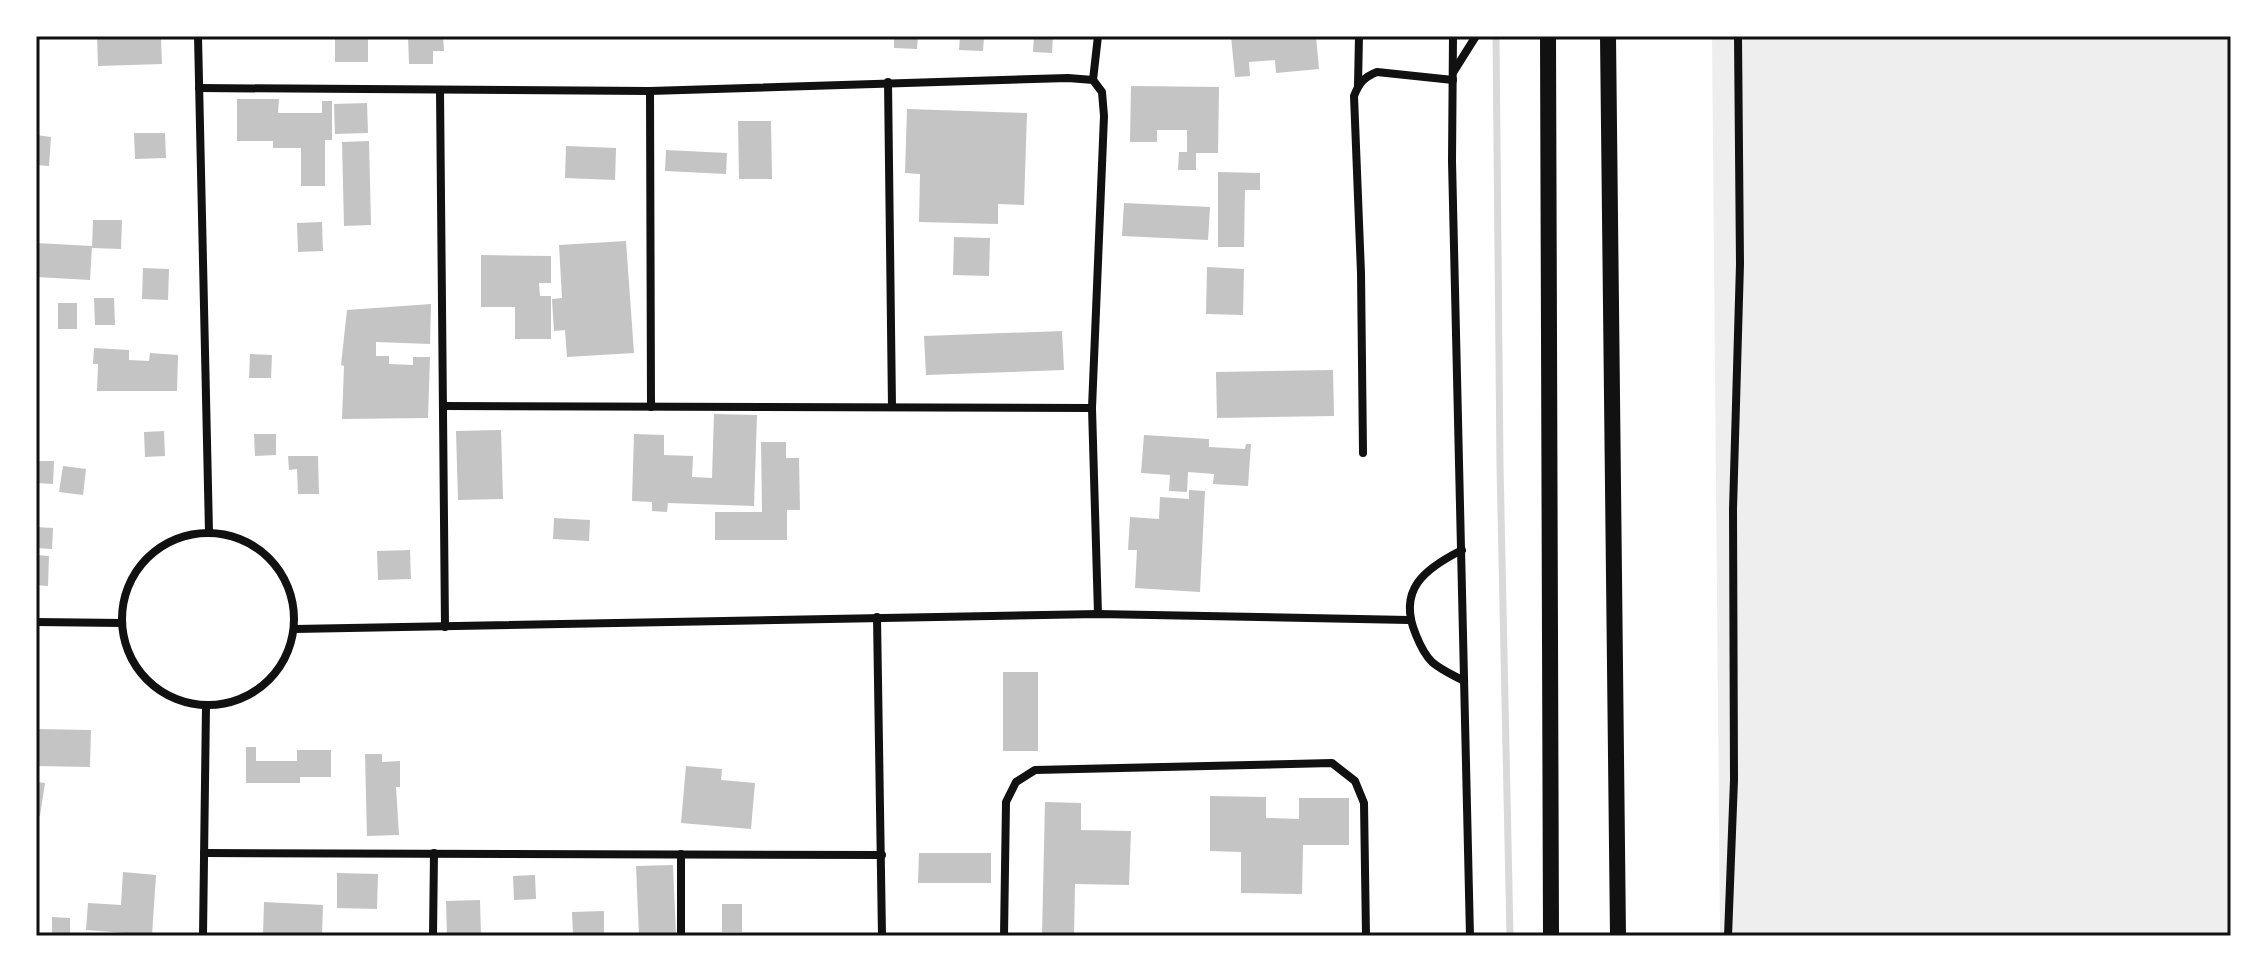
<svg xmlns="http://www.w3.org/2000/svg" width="2267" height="972" viewBox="0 0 2267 972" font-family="'Alegreya Sans',sans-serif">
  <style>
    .green { fill: #eee }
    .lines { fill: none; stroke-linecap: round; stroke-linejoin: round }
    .stream { stroke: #d9d9d9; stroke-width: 7 }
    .building { fill: #c4c4c4 }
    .minor { stroke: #111; stroke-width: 8 }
    .secondary { stroke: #111; stroke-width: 16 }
    .neatline { fill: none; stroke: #111; stroke-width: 3 }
  </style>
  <rect width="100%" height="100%" fill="#fff"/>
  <!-- green -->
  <polygon class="green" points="1712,36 2231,36 2231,936 1720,936"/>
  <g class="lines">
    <!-- stream -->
    <polyline class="stream" points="1496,36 1500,465 1510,936"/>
  </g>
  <!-- building -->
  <g class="building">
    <polygon points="97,36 170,36 170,39 161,39 162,64 98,66"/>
    <rect x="335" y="36" width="33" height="26"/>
    <polygon points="408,36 443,36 444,51 433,51 433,64 409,64"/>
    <polygon points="894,36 918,36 917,49 894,48"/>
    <polygon points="960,36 984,36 983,51 959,50"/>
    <polygon points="1034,36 1053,36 1052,53 1033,52"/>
    <polygon points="1231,36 1316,36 1319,69 1276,73 1275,60 1249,62 1250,76 1235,77"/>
    <polygon points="1131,86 1219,87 1218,153 1196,153 1196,170 1178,170 1179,152 1187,152 1187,130 1157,130 1157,142 1130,142"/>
    <polygon points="237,99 279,99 278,113 322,113 322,101 332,101 332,140 325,140 325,186 301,186 301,148 273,148 273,141 237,141"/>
    <polygon points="367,103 368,133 335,134 334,104"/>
    <polygon points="907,109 1027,113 1024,205 998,204 998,224 919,222 920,174 905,173"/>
    <polygon points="738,121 771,121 772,179 739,179"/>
    <polygon points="134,133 165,133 166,158 135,159"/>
    <polygon points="36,135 51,137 49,166 36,165"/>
    <polygon points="369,141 371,225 344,226 342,142"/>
    <polygon points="566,146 616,148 615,180 565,178"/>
    <polygon points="666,150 727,153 726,174 665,171"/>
    <polygon points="1218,172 1260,173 1260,190 1245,190 1244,247 1218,247"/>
    <polygon points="1124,203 1210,207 1208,240 1122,236"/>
    <polygon points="93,220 122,220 121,249 92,248"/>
    <polygon points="322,222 323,251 298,252 297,223"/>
    <polygon points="954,237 990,238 989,276 953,275"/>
    <polygon points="626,241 634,353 567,357 565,330 554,331 552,299 562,298 559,245"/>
    <polygon points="36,243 92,246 90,280 36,277"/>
    <polygon points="481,255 551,256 551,283 539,283 540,296 551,296 551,339 515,339 515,307 481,307"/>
    <polygon points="1207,267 1244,269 1243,315 1206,314"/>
    <polygon points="143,268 169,269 168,300 142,299"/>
    <polygon points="94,298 114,298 115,325 95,325"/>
    <rect x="58" y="303" width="19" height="26"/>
    <polygon points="431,304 430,344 376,342 376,356 389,356 389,364 413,365 413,357 430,357 428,418 342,419 344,366 341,365 347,310"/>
    <polygon points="1062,331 1064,370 926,375 924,336"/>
    <polygon points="94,348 129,350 129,360 149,361 150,353 178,355 177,391 97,391 98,364 93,364"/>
    <polygon points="250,354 272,355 271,378 249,378"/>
    <polygon points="1333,370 1334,416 1217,418 1216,372"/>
    <polygon points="714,414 757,415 754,506 668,503 667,512 652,511 652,502 632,501 634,434 664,435 664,455 693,456 692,477 712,478"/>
    <polygon points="501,430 503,499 458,500 456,431"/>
    <polygon points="164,431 165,456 145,457 144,432"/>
    <polygon points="254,434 276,434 276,455 255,456"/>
    <polygon points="1144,435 1209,439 1209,447 1245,449 1246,444 1251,444 1248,486 1213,484 1214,474 1188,472 1187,492 1169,491 1170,475 1141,473"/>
    <polygon points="761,442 786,442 786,458 799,458 800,510 787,510 787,540 715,540 715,512 762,512"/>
    <polygon points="288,456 318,456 319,494 298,494 297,469 289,470"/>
    <polygon points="36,461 54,461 53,484 36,483"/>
    <polygon points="63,466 86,469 83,495 59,492"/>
    <polygon points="1189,490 1205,491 1200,592 1135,588 1137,550 1128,550 1130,517 1159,519 1160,497 1189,499"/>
    <polygon points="554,518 590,520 589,541 553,539"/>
    <polygon points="36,527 53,528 52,549 36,548"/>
    <polygon points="410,550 411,579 378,580 377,551"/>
    <polygon points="36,555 49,556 48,586 36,585"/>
    <rect x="1003" y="672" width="35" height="79"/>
    <polygon points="36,729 91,730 90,767 36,766"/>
    <polygon points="246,747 256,747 256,761 297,761 297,750 331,750 331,777 300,777 300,783 246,783"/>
    <polygon points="365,754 382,754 382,762 400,761 400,787 396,787 399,835 367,836"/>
    <polygon points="686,766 722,769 721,780 755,783 751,829 681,823"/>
    <polygon points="36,782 45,783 40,816 36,816"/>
    <polygon points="1210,796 1266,797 1266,818 1299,819 1299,798 1349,798 1349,845 1303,845 1302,894 1241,893 1241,852 1210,851"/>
    <polygon points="1045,802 1081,803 1081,830 1131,831 1129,885 1075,884 1074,936 1042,936"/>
    <polygon points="919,853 991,853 991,883 918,883"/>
    <polygon points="673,865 676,936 639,936 636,866"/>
    <polygon points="123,872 156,875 152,935 86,930 88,903 121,905"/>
    <polygon points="337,873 378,874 377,909 337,908"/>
    <polygon points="535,875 536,899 514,900 513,876"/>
    <polygon points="480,900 481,936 447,936 446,901"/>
    <polygon points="264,902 323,905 322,936 263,936"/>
    <rect x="722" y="904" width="20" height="28"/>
    <polygon points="604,911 604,936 573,936 572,912"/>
    <polygon points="52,917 70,918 70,936 52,936"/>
  </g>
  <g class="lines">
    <!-- minor -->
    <g class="minor">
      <polyline points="198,36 209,532"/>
      <polyline points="1453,36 1452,161 1470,936"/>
      <polyline points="1454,71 1476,36"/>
      <polyline points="1093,80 1098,36"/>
      <polyline points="888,82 892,407"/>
      <polyline points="1358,85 1359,36"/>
      <polyline points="199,88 650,91 1068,78 1093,80 1102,92 1104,116 1092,408 1098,614"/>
      <polyline points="440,90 445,627"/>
      <polyline points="650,91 651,407"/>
      <polyline points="443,406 1092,408"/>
      <path d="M1363,453L1361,273L1354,96C1359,83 1364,77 1377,72L1453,80"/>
      <circle cx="208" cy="619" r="86"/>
      <path d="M1462,550C1424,569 1397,590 1416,635C1420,645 1424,654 1432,662C1441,670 1453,675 1464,681"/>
      <polyline points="877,617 882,936"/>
      <polyline points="36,622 122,623"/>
      <polyline points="295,629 1098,614 1409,620"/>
      <polyline points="204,853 882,855"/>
      <polyline points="681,854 681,936"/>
      <polyline points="203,936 206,706"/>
      <polyline points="433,936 434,853"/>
      <polyline points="1004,936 1006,802 1016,782 1035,770 1332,763 1355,781 1364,803 1366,936"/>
      <polyline points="1728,936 1734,780 1733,509 1740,264 1738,36"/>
    </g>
    <!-- secondary -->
    <g class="secondary">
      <polyline points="1548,36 1551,936"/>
      <polyline points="1608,36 1618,936"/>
    </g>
  </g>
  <!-- border -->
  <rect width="2267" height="972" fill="none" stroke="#ffffff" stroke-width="76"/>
  <rect x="38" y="38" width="2191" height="896" class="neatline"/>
</svg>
